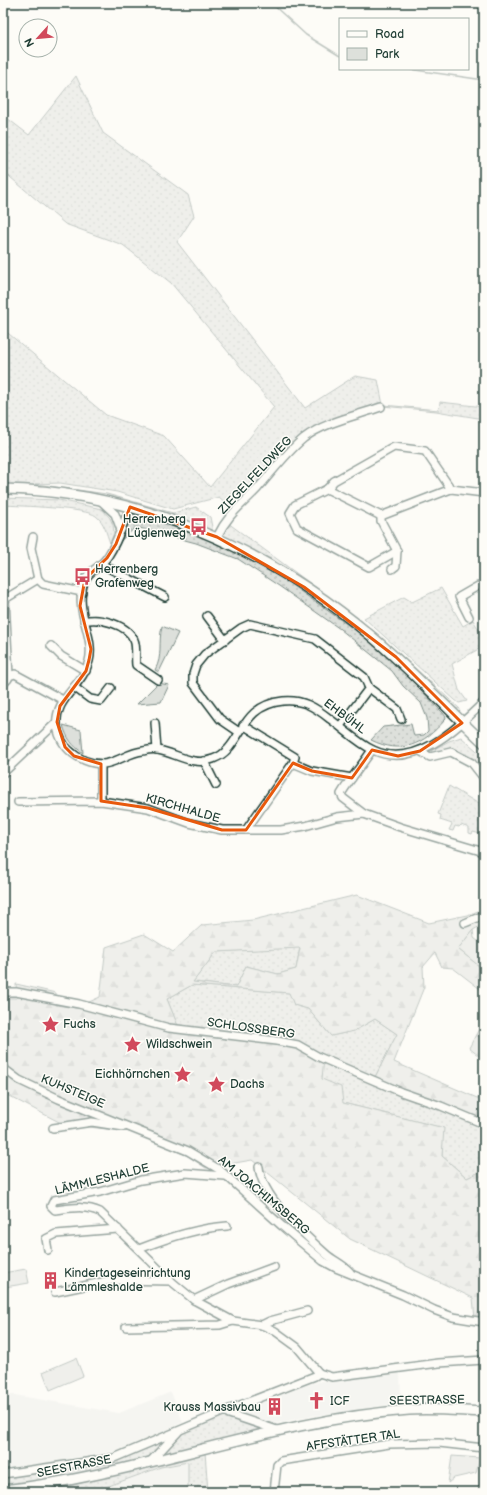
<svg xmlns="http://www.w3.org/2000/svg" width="487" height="1495" viewBox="0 0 487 1495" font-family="'Balsamiq Sans',sans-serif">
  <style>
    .built { fill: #eceee9 }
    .grass { fill: url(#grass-dots); stroke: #7e8e88 }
    .forest { fill: url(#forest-firs); stroke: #7e8e88; fill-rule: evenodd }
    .green { fill: #dde0db; stroke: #7e8e88 }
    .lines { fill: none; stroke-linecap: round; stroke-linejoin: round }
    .stream { stroke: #75877f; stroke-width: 1.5 }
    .minor-casing { stroke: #1f3d34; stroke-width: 10 }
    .major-casing { stroke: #1f3d34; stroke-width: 12 }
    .minor { stroke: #fdfcf7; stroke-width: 7 }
    .major { stroke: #fdfcf7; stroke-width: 9 }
    .marked { fill: none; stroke: #e8590c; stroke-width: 3; stroke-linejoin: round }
    .labels { text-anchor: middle; stroke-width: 3; stroke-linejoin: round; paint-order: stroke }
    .street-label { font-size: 12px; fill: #1f3d34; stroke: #fdfcf7 }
    .poi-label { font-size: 12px; fill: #1f3d34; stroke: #fdfcf7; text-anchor: start }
  </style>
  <defs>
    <pattern id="grass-dots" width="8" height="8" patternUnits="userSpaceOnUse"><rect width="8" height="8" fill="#dde0db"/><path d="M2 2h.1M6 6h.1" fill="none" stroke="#bdc1bd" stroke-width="1.8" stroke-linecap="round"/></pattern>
    <pattern id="forest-firs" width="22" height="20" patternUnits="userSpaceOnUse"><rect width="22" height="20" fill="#dde0db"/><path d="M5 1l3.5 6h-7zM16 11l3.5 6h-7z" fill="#bdc1bd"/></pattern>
  </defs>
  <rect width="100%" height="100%" fill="#fdfcf7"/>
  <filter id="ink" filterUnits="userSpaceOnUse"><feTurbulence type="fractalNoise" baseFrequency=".025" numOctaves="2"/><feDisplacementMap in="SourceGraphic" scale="8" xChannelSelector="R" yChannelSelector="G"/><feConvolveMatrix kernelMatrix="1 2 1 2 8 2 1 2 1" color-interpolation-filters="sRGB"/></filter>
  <g filter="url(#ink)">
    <!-- built -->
    <g class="built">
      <polygon points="400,1372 401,1394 400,1406 313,1416 268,1425 236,1414 234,1409 289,1390 321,1381"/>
      <polygon points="171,1392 183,1422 162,1433 108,1456 3,1471 3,1393 119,1413"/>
      <polygon points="189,1462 188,1492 92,1492 161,1467"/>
    </g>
    <!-- grass -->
    <g class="grass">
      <polygon points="76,76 103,133 188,195 194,216 177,242 305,408 355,376 378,380 383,405 439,410 440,402 484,407 484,419 436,411 382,406 304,436 255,489 233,509 219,497 173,509 117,492 60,483 35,484 107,494 173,513 196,507 210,517 213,532 161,512 94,494 3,484 3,329 106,415 164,436 210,487 274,407 171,283 123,245 65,224 3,171 3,115 29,135"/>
      <path d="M3,498L59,500L102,509L110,518L113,525L114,533L110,543C106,533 105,523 96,516C87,508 19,506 3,505Z"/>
      <path d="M135,516L176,527L220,543L286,581L365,637L397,665L443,713L446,717L445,720C423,745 402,755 371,740L383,727L411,724L414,736L424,735L428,731L427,718L421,703L403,686L392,671L340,629L279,586L238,559L196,543L136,527L118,543L129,518Z"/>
      <polygon points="228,523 345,609 380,636 460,709 453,708 384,643 224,537 222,533"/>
      <polygon points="441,588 463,626 473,620 482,635 484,635 484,646 452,664 459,690 467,701 459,703 455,700 364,618 404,597 412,602"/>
      <polygon points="461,737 484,757 484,766 476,764 456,752 430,754 429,752 449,741"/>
      <polygon points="449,786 484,807 484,835 473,832 472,834 469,833 469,828 461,825 459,827 455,826 453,831 449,830 452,824 440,820 441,815 438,814"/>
      <polygon points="300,947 296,969 278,974 246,966 236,987 193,982 216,952"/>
      <polygon points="192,985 290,993 294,1005 308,1009 331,1036 354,1031 375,1019 397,1034 373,1081 484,1126 484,1170 467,1178 442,1156 443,1128 343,1103 178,1026 167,999"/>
      <polygon points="225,1415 260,1429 161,1455 183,1432"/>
      <polygon points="168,1439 152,1456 110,1468 60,1478 3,1486 3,1478 103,1464"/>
      <polygon points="205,1452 208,1492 188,1492 188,1462 161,1467 92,1492 37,1492 53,1490"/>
    </g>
    <!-- forest -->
    <g class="forest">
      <path d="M357,895L429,923L467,915L484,909V924L473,930L458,949L484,970V992L453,968L442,967L435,953L423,967L424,987L394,1062L484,1101V1126L373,1081L397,1034L375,1019L354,1031L331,1036L308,1009L294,1005L289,993L192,985L167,999L178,1026L295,1043L324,1058L322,1079L341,1087L343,1103L444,1128L442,1156L467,1178L484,1170V1321L475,1319L473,1298L350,1239L252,1160L206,1168L186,1155L132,1132L63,1124L3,1093V998H17L16,984L56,993V1005L76,1008L100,997L106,947L144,934L173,952L202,925L253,920ZM300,948L296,969L278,974L246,966L236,987L193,982L216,952Z"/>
      <polygon points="484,1019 484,1060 469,1048"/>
    </g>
    <!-- green -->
    <g class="green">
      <path d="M162,626L178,633L159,672L155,670C163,656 158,643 162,626Z"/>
      <polygon points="158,683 169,685 161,702 137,704"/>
      <path d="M63,725L81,730L83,753C72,745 67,739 63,725Z"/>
      <polygon points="473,930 474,938 484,946 484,970 458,949"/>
      <polygon points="26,1269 29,1283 5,1287 3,1273"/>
      <polygon points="76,1358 83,1376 50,1390 43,1372"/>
      <polygon points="452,1456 480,1458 476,1473 454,1478 448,1483"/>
    </g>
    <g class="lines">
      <!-- stream -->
      <g class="stream">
        <polyline points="271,3 306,35 340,56"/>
        <polyline points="408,69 484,80"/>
      </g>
      <defs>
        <g id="minor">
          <polyline points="327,489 334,481 394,447 425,451 451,489"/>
          <polyline points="100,500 115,514 121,530"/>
          <path d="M130,507C123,524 118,541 108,556C98,572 86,568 82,590C77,615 95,638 89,661C83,686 53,699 57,727C59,736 62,744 69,750C78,759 91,764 103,764C117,763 129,752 143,751C147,750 153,749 158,750C176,753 193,767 213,759C244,748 237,706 283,701C302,699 315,707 330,719C344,729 358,743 373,750C415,770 457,728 484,702"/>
          <polyline points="381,516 381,521 397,551 396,566 392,569"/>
          <polyline points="33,537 31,548 38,579"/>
          <path d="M217,537C228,514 241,506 258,488C273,471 286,453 304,438C325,422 356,416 381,407"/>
          <polyline points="397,551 369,567 297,528 290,513 295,505 327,489 381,516 451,489 484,493"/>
          <polyline points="101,564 165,597"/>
          <polyline points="207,616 225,640"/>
          <polyline points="469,617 459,597 478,586 484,586"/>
          <path d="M84,621C99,617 127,624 134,640C137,646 135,658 136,665L158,680"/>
          <polyline points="51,646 61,656 86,671"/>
          <polyline points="3,684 8,679 9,676"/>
          <polyline points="74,687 90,699 101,701 111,688"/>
          <polyline points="369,688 397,709 401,719"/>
          <polyline points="63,700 15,674 9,676 5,599 38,579 43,584 82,592"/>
          <polyline points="155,723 157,750"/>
          <polyline points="243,725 295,757 293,763"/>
          <polyline points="239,732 220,719 193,683 193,674 196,665 205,654 241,628 250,624 315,639 364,677 369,688 340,726"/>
          <path d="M372,750C362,765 350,779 341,794L343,798L364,814L400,827L484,852"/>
          <polyline points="420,751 430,757 451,752 472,763 483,777"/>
          <polyline points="204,761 216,785"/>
          <polyline points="3,773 57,722"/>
          <polyline points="101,801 101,764"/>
          <polyline points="18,802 101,801 148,808 189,823 222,830 281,830 305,826 337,817 364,814"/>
          <polyline points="246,830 293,763 312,771 352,778"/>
          <polyline points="465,923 484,915"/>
          <polyline points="3,992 16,992 79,1004 169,1028 277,1041 298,1045 319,1057 401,1092 441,1106 484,1124"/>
          <polyline points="3,1068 19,1080 59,1099 188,1151 220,1170 282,1226 323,1261 336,1268 403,1295 434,1310 453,1317 484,1322"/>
          <polyline points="53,1128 92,1122 124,1127"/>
          <path d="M259,1167C262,1198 304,1234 326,1254C334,1261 343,1264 350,1272"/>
          <path d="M225,1176L185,1173L141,1180L100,1192L54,1200L51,1206L55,1210C72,1208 85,1205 100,1212L171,1281L194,1300L233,1321L262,1325L275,1331L297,1347L319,1373"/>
          <path d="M139,1249C167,1238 197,1228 227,1226"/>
          <polyline points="48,1250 46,1239 56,1234 118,1229"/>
          <polyline points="55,1292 112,1280 171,1281"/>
          <polyline points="194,1300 228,1284 274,1267"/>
          <polyline points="262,1325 270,1321 307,1311"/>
          <polyline points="126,1327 220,1325 233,1321"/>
          <polyline points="225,1411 229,1414 277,1430"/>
          <polyline points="150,1462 178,1432"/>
          <polyline points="3,1474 114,1458 225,1411 315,1376 319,1373 332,1377 439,1363 484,1360"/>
          <polyline points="274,1492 277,1465 281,1461 389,1444 439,1443 484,1448"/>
        </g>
        <g id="major">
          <path d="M3,489C138,491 268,549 370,635C410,669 446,707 484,743"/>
          <path d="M3,1490C141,1475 270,1420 409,1410C433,1408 459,1411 484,1412"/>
        </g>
      </defs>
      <!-- minor casing -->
      <use href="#minor" class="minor-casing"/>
      <!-- major casing -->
      <use href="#major" class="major-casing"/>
      <!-- minor -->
      <use href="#minor" class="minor"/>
      <!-- major -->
      <use href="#major" class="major"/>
    </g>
  </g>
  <!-- marked area -->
  <path d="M0 0H487V1495H0ZM130,507L217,537L304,587L396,657L462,723L420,751L398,756L372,750L352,778L312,771L293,763L246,830H222L148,808L101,801V764L74,756L65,747L57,722L60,706L86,671L89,660L91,649L80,606L85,579L107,558L116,544Z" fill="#fdfcf7" fill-opacity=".55" fill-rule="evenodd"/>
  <path class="marked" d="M130,507L217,537L304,587L396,657L462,723L420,751L398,756L372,750L352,778L312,771L293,763L246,830H222L148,808L101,801V764L74,756L65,747L57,722L60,706L86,671L89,660L91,649L80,606L85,579L107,558L116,544Z"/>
  <!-- icons -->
  <defs>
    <symbol id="bus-bare" viewBox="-9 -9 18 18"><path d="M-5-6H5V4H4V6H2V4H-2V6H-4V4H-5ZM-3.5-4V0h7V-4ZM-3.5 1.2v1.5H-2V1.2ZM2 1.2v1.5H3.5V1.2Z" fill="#d1495b" stroke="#fdfcf7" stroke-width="2.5" paint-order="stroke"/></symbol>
    <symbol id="sight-bare" viewBox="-9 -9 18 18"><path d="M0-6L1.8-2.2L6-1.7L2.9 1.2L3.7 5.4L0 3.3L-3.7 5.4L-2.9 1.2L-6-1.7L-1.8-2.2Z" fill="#d1495b" stroke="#fdfcf7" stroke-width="2.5" paint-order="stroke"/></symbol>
    <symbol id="building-bare" viewBox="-9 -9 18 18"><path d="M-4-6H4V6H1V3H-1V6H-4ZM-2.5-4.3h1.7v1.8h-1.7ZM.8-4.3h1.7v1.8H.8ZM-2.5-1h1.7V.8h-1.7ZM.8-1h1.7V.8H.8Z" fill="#d1495b" stroke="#fdfcf7" stroke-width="2.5" paint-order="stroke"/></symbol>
    <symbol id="church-bare" viewBox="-9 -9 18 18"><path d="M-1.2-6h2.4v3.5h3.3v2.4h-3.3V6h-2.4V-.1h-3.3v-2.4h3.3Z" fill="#d1495b" stroke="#fdfcf7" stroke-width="2.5" paint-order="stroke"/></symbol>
  </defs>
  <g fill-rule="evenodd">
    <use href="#bus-bare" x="186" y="514" width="25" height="25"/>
    <use href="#bus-bare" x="70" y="564" width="25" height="25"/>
    <use href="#sight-bare" x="38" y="1012" width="25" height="25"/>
    <use href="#sight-bare" x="120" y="1032" width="25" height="25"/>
    <use href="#sight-bare" x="170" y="1062" width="25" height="25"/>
    <use href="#sight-bare" x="204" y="1072" width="25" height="25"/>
    <use href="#building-bare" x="38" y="1268" width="25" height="25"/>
    <use href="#church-bare" x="304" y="1388" width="25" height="25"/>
    <use href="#building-bare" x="262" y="1394" width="25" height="25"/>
  </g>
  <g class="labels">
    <!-- street labels -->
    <g class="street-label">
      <text transform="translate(255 475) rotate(-47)" y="4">ZIEGELFELDWEG</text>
      <text transform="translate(345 716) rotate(37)" y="4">EHBÜHL</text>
      <text transform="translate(183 808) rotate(16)" y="4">KIRCHHALDE</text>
      <text transform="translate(251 1028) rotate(8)" y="4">SCHLOSSBERG</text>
      <text transform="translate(73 1091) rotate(23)" y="4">KUHSTEIGE</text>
      <text transform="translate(102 1179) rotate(-14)" y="4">LÄMMLESHALDE</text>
      <text transform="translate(264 1195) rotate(40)" y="4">AM JOACHIMSBERG</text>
      <text transform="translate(427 1400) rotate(-1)" y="4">SEESTRASSE</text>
      <text transform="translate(353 1440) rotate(-8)" y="4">AFFSTÄTTER TAL</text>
      <text transform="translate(74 1466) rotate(-11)" y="4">SEESTRASSE</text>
    </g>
    <!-- poi labels -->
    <g class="poi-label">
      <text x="186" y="523" text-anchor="end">Herrenberg<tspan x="186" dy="14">Lüglenweg</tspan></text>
      <text x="95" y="573">Herrenberg<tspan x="95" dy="14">Grafenweg</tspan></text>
      <text x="63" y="1028">Fuchs</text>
      <text x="146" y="1048">Wildschwein</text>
      <text x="170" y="1078" text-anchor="end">Eichhörnchen</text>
      <text x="230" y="1088">Dachs</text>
      <text x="64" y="1277">Kindertageseinrichtung<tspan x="64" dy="14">Lämmleshalde</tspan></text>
      <text x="330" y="1405">ICF</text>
      <text x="261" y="1411" text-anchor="end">Krauss Massivbau</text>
    </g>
  </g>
  <!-- margin -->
  <rect width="487" height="1495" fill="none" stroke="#fdfcf7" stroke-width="16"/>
  <rect x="8" y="8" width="471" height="1479" fill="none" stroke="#1f3d34" stroke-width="1.5" filter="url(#ink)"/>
  <!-- legend -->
  <rect x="339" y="18" width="130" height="52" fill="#fdfcf7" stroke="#a4b0a9"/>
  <rect x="347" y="31" width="20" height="6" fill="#fdfcf7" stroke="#a4b0a9"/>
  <text x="375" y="38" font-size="12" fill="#1f3d34">Road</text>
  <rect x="347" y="48" width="20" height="12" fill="#dde0db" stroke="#a4b0a9"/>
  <text x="375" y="58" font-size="12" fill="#1f3d34">Park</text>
  <!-- north arrow -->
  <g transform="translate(38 38) rotate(243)"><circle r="19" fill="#fdfcf7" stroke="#a4b0a9"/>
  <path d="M0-3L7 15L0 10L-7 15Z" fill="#d1495b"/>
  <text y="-6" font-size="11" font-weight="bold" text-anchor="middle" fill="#1f3d34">N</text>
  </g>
</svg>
